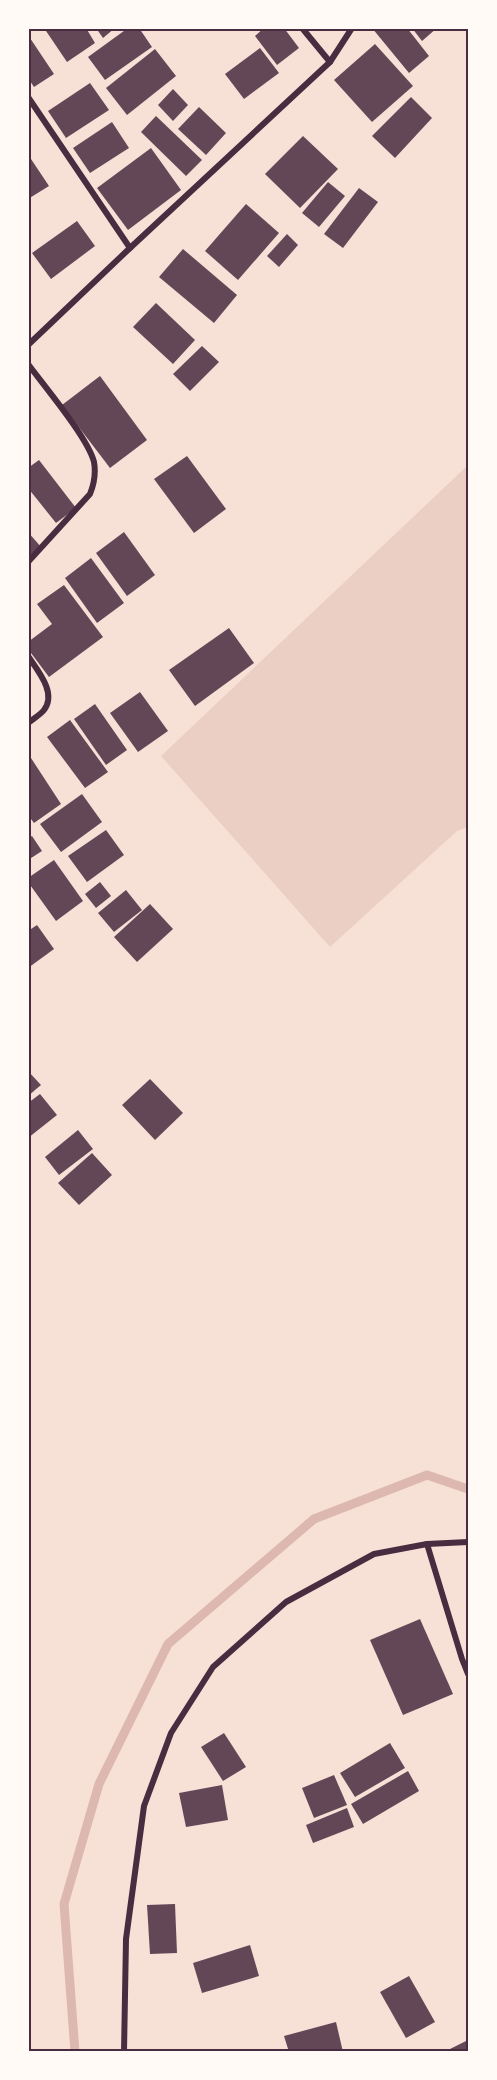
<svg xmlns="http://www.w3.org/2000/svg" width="497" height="2080" viewBox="0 0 497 2080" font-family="Lato,sans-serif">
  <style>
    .green { fill: #ebcfc5 }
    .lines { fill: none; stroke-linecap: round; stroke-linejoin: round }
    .stream { stroke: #dcb8b0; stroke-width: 9 }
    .building { fill: #644757 }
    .minor { stroke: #4a2c40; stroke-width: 6 }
    .neatline { fill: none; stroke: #4a2c40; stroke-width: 2 }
  </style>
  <rect width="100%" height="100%" fill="#f7e1d7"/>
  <!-- green -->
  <polygon class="green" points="468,465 468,827 457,831 330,947 161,756"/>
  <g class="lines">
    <!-- stream -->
    <polyline class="stream" points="75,2052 64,1904 99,1784 168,1644 314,1519 427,1475 468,1489"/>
  </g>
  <!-- building -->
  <g class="building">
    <polygon points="44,28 86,28 95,43 67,62"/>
    <polygon points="96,28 115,28 103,38"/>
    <polygon points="128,28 139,28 152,47 105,80 88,57"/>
    <polygon points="264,28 284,28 299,48 277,65 255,36"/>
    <polygon points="372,28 407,28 429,56 409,73"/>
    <polygon points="412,28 437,28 422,41"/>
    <polygon points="30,38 54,74 34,87 28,78"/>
    <polygon points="375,44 413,86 372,122 334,80"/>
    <polygon points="260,48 279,73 244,99 225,74"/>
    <polygon points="155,49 176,76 127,115 106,88"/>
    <polygon points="90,83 109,110 66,138 48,111"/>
    <polygon points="173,89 188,105 173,121 158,105"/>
    <polygon points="411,97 432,118 395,158 372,136"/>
    <polygon points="199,107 226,133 206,155 178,129"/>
    <polygon points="156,116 202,160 186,176 141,132"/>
    <polygon points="112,122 129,148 90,173 73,148"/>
    <polygon points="303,136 338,169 300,208 265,174"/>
    <polygon points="151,148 181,190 128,230 97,188"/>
    <polygon points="31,159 49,186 28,199 28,161"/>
    <polygon points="328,182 345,196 319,227 302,213"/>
    <polygon points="359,188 378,202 343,248 324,234"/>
    <polygon points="246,204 279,233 238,280 205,251"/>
    <polygon points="77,221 95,246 51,279 32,253"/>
    <polygon points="287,234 298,245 279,267 267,256"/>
    <polygon points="183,249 237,295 214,323 159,277"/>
    <polygon points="156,303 195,340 173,364 133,327"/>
    <polygon points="202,346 219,362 190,391 173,374"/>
    <polygon points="100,376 147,440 110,468 62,405"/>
    <polygon points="187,456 226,509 194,533 154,479"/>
    <polygon points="39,460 76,508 56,523 28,488 28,468"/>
    <polygon points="28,532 41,547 28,557"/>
    <polygon points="124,532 155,575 127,596 96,553"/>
    <polygon points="91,558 124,603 97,623 65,578"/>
    <polygon points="64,585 103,637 49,677 28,649 28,642 52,624 37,604"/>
    <polygon points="229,628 254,663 195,706 169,670"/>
    <polygon points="140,692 168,731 138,752 110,713"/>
    <polygon points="95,704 127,750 106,765 74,719"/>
    <polygon points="70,720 108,772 85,788 47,737"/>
    <polygon points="31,758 61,804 34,823 28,815 28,760"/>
    <polygon points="82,794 102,822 61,852 40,824"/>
    <polygon points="106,830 124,855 87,882 68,856"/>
    <polygon points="32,836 42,851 28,860 28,838"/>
    <polygon points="54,860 83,901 56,921 28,882 28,878"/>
    <polygon points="100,882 111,896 96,908 85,894"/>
    <polygon points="126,890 142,910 114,932 98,913"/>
    <polygon points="150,904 173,929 137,962 114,937"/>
    <polygon points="37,925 54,949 28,968 28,931"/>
    <polygon points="28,1071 41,1085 28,1096"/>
    <polygon points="150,1079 183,1113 155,1140 122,1105"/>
    <polygon points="40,1094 57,1115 28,1138 28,1103"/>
    <polygon points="78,1130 93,1149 59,1175 45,1157"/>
    <polygon points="92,1153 112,1175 79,1205 58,1183"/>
    <polygon points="420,1619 453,1694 403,1715 370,1640"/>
    <polygon points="224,1733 246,1767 223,1781 201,1747"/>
    <polygon points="390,1743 405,1768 355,1797 340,1773"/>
    <polygon points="408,1771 419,1791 363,1824 351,1804"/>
    <polygon points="334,1775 347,1805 314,1818 302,1788"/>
    <polygon points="222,1785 228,1820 186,1827 179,1793"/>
    <polygon points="347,1808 354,1827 313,1843 306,1825"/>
    <polygon points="175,1904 177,1953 150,1954 147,1905"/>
    <polygon points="250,1945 259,1976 202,1993 193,1963"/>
    <polygon points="409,1976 435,2022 406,2038 380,1992"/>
    <polygon points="336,2022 343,2052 289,2052 284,2036"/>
    <polygon points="468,2040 468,2052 444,2052"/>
  </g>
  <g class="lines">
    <!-- minor -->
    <g class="minor">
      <polyline points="302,28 330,62"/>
      <polyline points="28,97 130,248"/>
      <polyline points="28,345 130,248 330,62 352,28"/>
      <path d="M28,364C45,387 88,438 94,462C96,473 94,484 90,494L28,562"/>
      <path d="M28,656C38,671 57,693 44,710C40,715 33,719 28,723"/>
      <polyline points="427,1544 462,1659 468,1674"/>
      <polyline points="124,2052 126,1939 144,1806 171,1733 213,1667 286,1602 374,1554 427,1544 468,1542"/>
    </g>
  </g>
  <!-- border -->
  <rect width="497" height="2080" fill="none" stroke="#fffaf5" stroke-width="60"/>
  <rect x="30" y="30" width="437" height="2020" class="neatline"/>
</svg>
